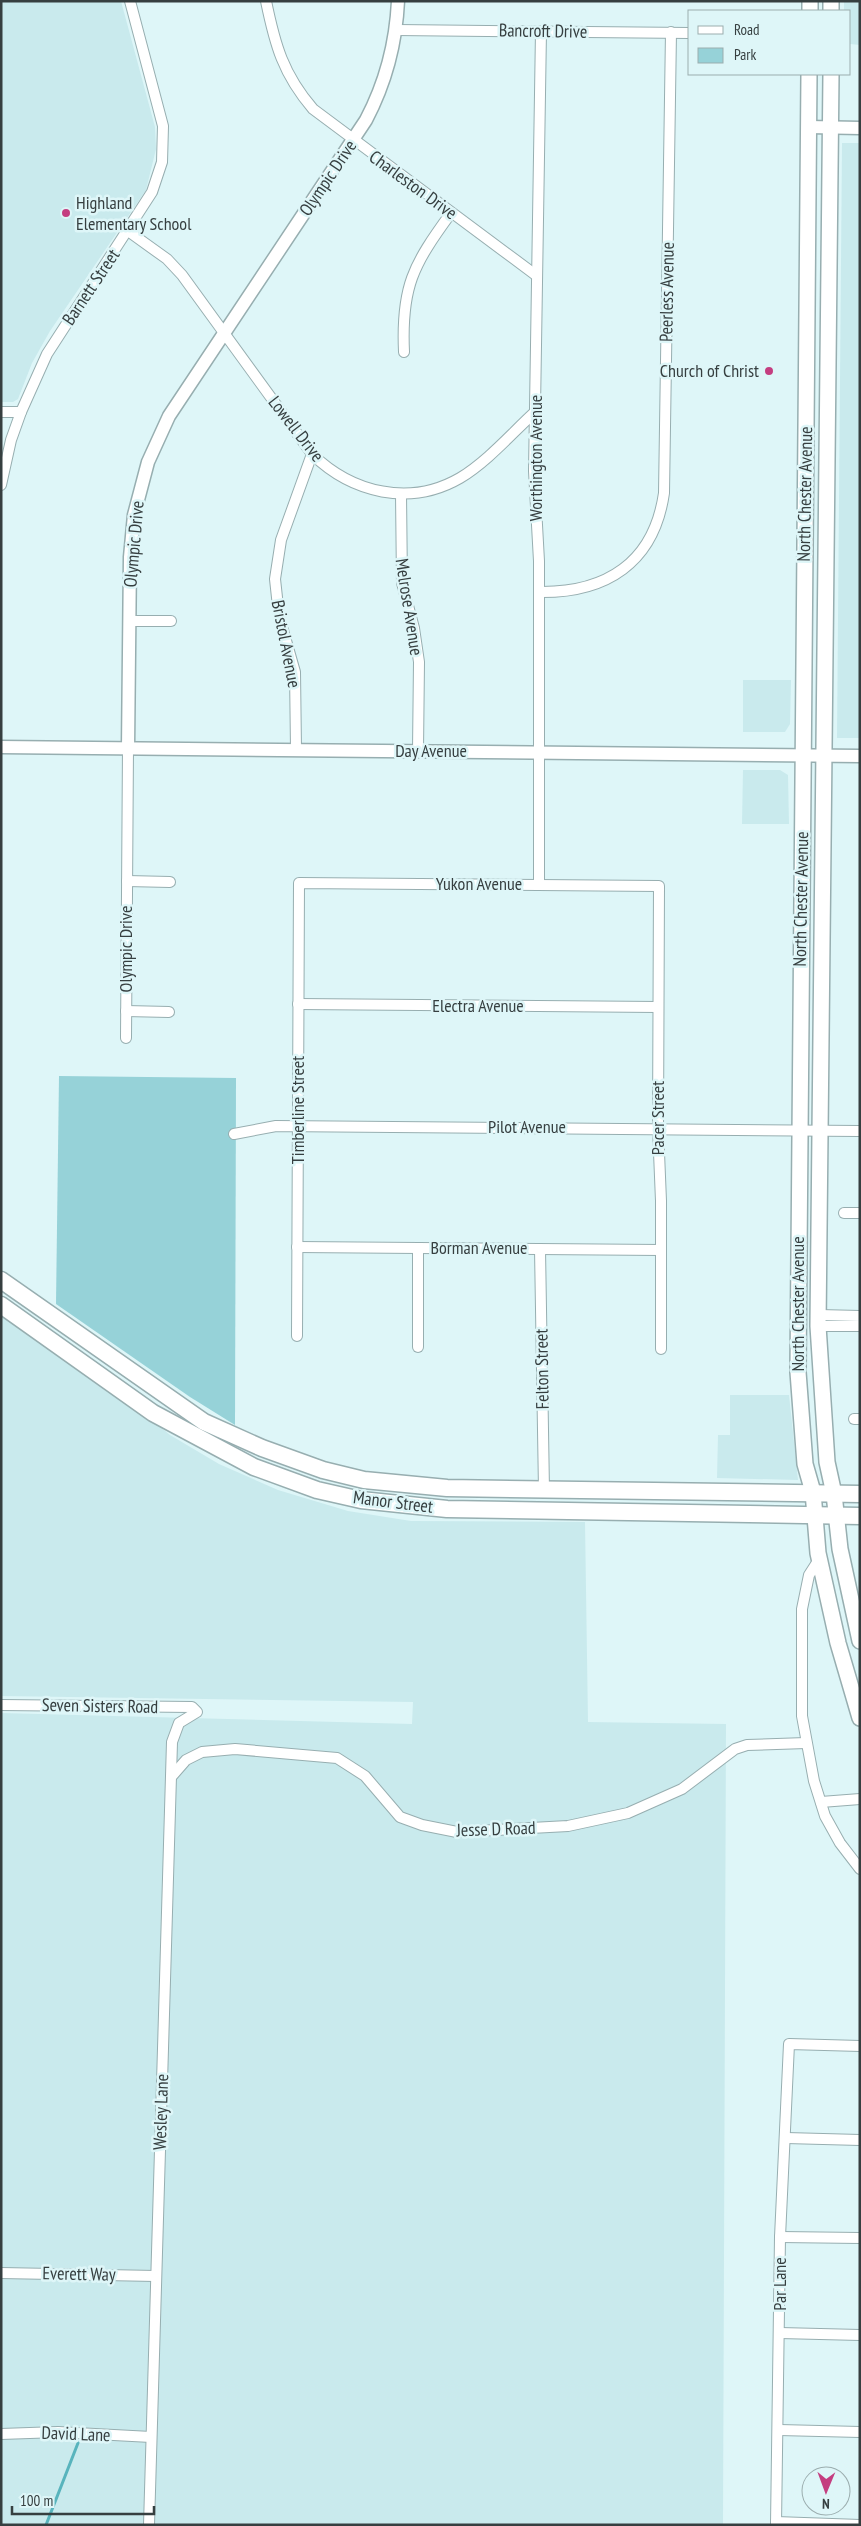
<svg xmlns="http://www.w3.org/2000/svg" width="861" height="2526" viewBox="0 0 861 2526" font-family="'PT Sans Narrow',sans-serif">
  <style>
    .built { fill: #c9eaed }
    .green { fill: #96d2d8 }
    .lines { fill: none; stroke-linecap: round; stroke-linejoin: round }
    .stream { stroke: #58b4bd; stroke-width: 3 }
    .minor-casing { stroke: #97aeb0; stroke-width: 12 }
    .tertiary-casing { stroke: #97aeb0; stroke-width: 15 }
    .secondary-casing { stroke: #97aeb0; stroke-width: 18 }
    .primary-casing { stroke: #97aeb0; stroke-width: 19 }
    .minor { stroke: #fff; stroke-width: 10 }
    .tertiary { stroke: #fff; stroke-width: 12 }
    .secondary { stroke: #fff; stroke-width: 15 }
    .primary { stroke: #fff; stroke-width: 16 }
    .poi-dot { fill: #c43e80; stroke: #def6f8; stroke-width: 2 }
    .labels { text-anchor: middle; stroke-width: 5; stroke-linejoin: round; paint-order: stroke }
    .street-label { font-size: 18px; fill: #363f40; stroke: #def6f8 }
    .poi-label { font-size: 18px; fill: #363f40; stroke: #def6f8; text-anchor: start }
  </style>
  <rect width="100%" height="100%" fill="#def6f8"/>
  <!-- built -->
  <g class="built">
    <polygon points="1,1 121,1 155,127 156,149 146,190 50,331 32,363 18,399 13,402 1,402"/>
    <polygon points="844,1 860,1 860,45 850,44 850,11 844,11"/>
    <polygon points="842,143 860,143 860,738 837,738"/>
    <polygon points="743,680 791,680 790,724 785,732 743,732"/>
    <polygon points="743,770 780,770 788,775 789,824 742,824"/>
    <polygon points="1,1296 15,1305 170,1435 219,1464 278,1490 348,1511 411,1521 585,1522 588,1722 726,1724 723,2525 1,2525 1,1713 412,1724 413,1702 1,1696"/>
    <polygon points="730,1395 789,1395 798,1480 717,1478 718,1435 730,1435"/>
  </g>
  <!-- green -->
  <polygon class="green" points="59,1076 236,1078 235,1425 190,1397 56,1304"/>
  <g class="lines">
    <!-- stream -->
    <polyline class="stream" points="46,2525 78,2443"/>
    <defs>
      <g id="minor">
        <path d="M266,1C275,45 283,74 313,109L537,276"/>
        <polyline points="396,30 690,33"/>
        <path d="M128,231L167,259L182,275L312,454C352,493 410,507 460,478C488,461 511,434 535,412"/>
        <path d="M404,352C401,287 413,265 451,213"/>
        <polyline points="1,412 21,412"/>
        <polyline points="1,485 11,440 21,412 47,354 152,192 162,162 163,126 130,1"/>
        <polyline points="401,494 402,583 414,628 419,662 418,750"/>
        <path d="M539,592C606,593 654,563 664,493L671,32"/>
        <polyline points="130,621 171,621"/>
        <polyline points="296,749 295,672 279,616 275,579 281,540 312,454"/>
        <polyline points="127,881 170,882"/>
        <polyline points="539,885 539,561 534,471 541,31"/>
        <polyline points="298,1004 658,1007"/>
        <polyline points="126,1011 169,1012"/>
        <polyline points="126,1038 128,748"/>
        <polyline points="234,1134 276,1126 860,1131"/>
        <polyline points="844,1213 860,1213"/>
        <polyline points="297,1247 661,1250"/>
        <polyline points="540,1249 544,1490"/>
        <polyline points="819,1315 860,1316"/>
        <polyline points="818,1326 860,1326"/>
        <polyline points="297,1336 299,883 659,886 658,1128 661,1201 661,1349"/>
        <polyline points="418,1347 418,1248"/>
        <polyline points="854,1419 860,1419"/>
        <polyline points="820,1558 809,1575 802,1609 802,1716 814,1781 825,1816 840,1843 860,1869"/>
        <polyline points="1,1705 192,1707 197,1712 179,1723 172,1742 149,2525"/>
        <polyline points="172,1776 186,1760 202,1752 235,1749 337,1758 365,1776 400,1817 422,1825 457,1832 568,1826 628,1813 682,1789 735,1749 747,1745 806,1743"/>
        <polyline points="821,1802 860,1799"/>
        <polyline points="786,2138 860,2140"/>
        <polyline points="780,2237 860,2238"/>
        <polyline points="1,2273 156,2276"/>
        <polyline points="780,2333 860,2335"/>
        <polyline points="779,2430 860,2432"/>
        <polyline points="1,2434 58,2432 151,2437"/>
        <polyline points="776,2522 860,2525"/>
        <polyline points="776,2525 780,2237 789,2044 860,2046"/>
      </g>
      <g id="tertiary">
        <polyline points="809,127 860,128"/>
        <polyline points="1,747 860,756"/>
        <path d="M128,748L130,557L134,515L148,462L169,416L366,120C386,82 396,44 398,1"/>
      </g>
      <g id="secondary">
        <polyline points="810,11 810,1"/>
        <polyline points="831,11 831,1"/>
        <polyline points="809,74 798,1372 805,1464 813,1492 818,1553 838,1643 860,1718"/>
        <polyline points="831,74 818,1326 827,1462 834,1494 840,1549 860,1641"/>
      </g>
      <g id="primary">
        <polyline points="1,1280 204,1422 262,1448 323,1470 364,1480 447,1488 860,1494"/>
        <polyline points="1,1305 153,1413 254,1467 317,1490 361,1500 447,1509 860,1516"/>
      </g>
    </defs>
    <!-- minor casing -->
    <use href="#minor" class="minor-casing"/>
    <!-- tertiary casing -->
    <use href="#tertiary" class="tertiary-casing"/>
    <!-- secondary casing -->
    <use href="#secondary" class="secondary-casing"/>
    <!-- primary casing -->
    <use href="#primary" class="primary-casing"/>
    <!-- minor -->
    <use href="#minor" class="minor"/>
    <!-- tertiary -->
    <use href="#tertiary" class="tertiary"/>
    <!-- secondary -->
    <use href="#secondary" class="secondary"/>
    <!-- primary -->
    <use href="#primary" class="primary"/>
  </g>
  <!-- markers -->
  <g class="poi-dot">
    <circle cx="66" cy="213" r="5"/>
    <circle cx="769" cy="371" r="5"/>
  </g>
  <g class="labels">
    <!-- street labels -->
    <g class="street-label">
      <text transform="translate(543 31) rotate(1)" y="6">Bancroft Drive</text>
      <text transform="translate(328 178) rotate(-56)" y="6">Olympic Drive</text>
      <text transform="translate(413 185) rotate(36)" y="6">Charleston Drive</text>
      <text transform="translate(91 287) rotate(-56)" y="6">Barnett Street</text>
      <text transform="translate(667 292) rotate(-89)" y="6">Peerless Avenue</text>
      <text transform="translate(296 429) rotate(52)" y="6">Lowell Drive</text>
      <text transform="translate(536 458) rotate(-90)" y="6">Worthington Avenue</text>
      <text transform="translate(805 494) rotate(-89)" y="6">North Chester Avenue</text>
      <text transform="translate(134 544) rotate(-85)" y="6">Olympic Drive</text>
      <text transform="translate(409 607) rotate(81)" y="6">Melrose Avenue</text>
      <text transform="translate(286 644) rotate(79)" y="6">Bristol Avenue</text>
      <text x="431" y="757">Day Avenue</text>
      <text x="479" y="890">Yukon Avenue</text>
      <text transform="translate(801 899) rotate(-89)" y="6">North Chester Avenue</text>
      <text transform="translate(126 949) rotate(-90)" y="6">Olympic Drive</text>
      <text x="478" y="1012">Electra Avenue</text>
      <text transform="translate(298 1110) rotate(-90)" y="6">Timberline Street</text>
      <text transform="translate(658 1118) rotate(-90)" y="6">Pacer Street</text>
      <text x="527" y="1133">Pilot Avenue</text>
      <text x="479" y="1254">Borman Avenue</text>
      <text transform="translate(798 1304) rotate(-90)" y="6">North Chester Avenue</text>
      <text transform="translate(542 1369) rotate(-91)" y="6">Felton Street</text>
      <text transform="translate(393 1502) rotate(7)" y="6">Manor Street</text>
      <text transform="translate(100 1706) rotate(1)" y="6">Seven Sisters Road</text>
      <text transform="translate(496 1829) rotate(-2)" y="6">Jesse D Road</text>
      <text transform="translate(161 2112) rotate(-88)" y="6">Wesley Lane</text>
      <text transform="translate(79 2274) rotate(1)" y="6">Everett Way</text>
      <text transform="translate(780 2284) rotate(-90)" y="6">Par Lane</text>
      <text transform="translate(76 2434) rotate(2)" y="6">David Lane</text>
    </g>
    <!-- poi labels -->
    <g class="poi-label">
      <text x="76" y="209">Highland<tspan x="76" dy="21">Elementary School</tspan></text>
      <text x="759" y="377" text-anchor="end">Church of Christ</text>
    </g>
  </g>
  <!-- border -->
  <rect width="861" height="2526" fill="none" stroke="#363f40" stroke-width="5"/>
  <!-- legend -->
  <rect x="688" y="10" width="162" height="65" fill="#def6f8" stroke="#9badae"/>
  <rect x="698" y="26" width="25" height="8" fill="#ffffff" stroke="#9badae"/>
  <text x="734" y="35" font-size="15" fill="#363f40">Road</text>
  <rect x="698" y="48" width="25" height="15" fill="#96d2d8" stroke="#9badae"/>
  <text x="734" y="60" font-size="15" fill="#363f40">Park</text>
  <!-- north arrow -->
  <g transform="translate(826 2491) rotate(181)"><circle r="24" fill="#def6f8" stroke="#9badae"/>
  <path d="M0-4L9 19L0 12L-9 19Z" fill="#c43e80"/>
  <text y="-8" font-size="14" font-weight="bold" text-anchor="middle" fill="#363f40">N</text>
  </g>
  <!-- scale -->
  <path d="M12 2506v8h142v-8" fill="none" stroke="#363f40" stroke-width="2.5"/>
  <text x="20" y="2506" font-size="15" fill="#363f40" stroke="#def6f8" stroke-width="4" paint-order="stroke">100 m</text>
</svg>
